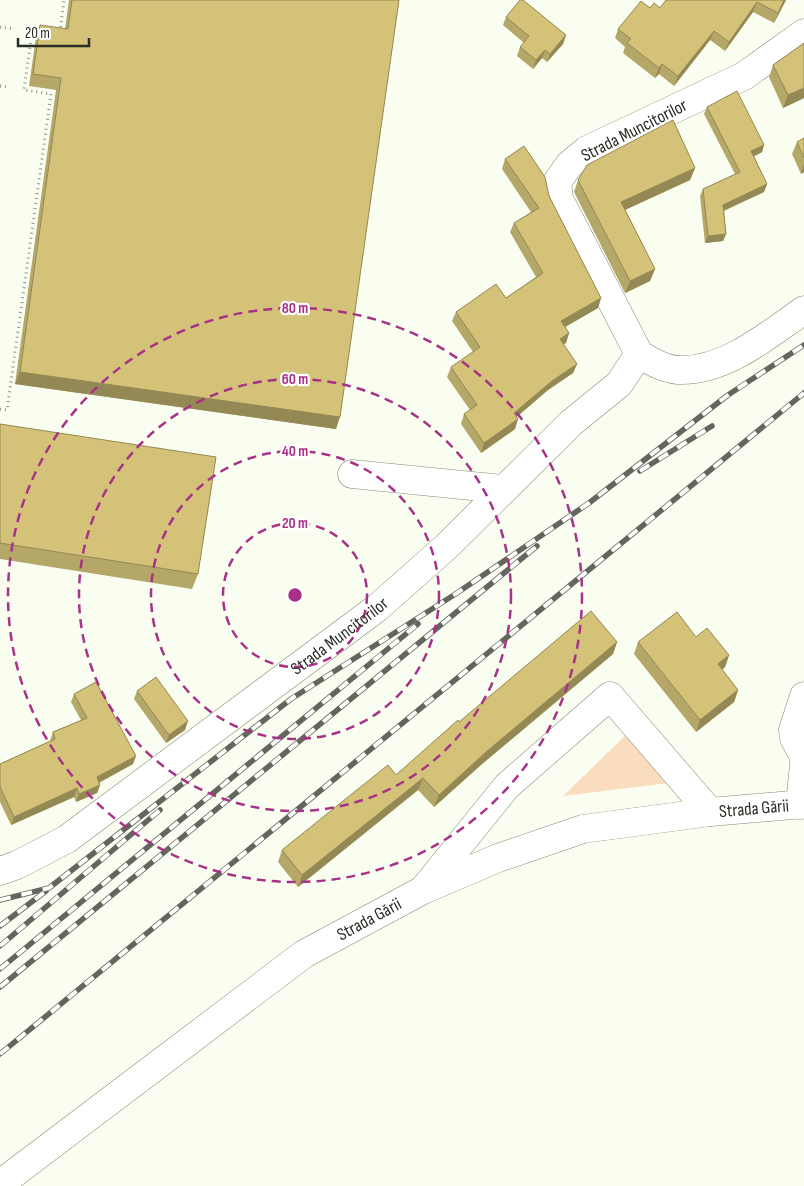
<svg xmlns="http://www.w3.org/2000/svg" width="804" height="1186" viewBox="0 0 804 1186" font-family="'Sofia Sans Condensed',sans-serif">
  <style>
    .green { fill: #faddbf }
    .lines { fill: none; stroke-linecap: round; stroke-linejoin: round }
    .minor-casing { stroke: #828a76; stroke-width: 29 }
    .major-casing { stroke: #828a76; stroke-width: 29 }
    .path { stroke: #8f9388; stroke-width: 3; stroke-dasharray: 1 4; stroke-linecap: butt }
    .minor { stroke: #fff; stroke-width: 28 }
    .major { stroke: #fff; stroke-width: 28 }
    .rail-casing { stroke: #63665d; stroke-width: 5.5 }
    .rail { stroke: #fff; stroke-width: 4; stroke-dasharray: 11; stroke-linecap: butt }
    .wall { fill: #b5a767 }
    .shaded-wall { fill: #948854 }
    .building { fill: #d3c278; stroke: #948854 }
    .ring { fill: none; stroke: #a93289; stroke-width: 2.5; stroke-dasharray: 9 6 }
    .labels { text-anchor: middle; stroke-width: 4.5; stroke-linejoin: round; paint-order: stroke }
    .street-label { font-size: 18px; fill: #2a2d25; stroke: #fff }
    .centre { fill: #a93289; stroke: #fff; stroke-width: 2.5 }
    .ring-label { font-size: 15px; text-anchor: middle; font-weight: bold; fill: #a93289; stroke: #fff; stroke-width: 4.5; stroke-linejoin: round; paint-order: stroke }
  </style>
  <rect width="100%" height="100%" fill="#f9fef1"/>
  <!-- green -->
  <polygon class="green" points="627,734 669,783 563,796"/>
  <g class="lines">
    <defs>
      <g id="minor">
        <path d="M804,33L744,76L587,150L569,165L557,182L559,199L639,354C650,361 664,369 678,370C725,372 768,335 804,310"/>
        <polyline points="352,474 502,489"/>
        <polyline points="804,696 793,730 794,738 804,757"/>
        <polyline points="800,805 804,764"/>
        <path id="s1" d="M0,871L17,865L67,839L377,608L446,547L571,423L619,384L639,354"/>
        <polyline points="423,890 507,786 610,696 710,812"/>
      </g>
      <g id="major">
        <path id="s2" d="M0,1184L304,954L423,890L498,858L583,829L710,812L804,804"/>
      </g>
    </defs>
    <!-- minor casing -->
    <use href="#minor" class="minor-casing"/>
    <!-- major casing -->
    <use href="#major" class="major-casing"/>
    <!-- path -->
    <g class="path">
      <polyline points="0,27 15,29"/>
      <polyline points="60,32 64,0"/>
      <polyline points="0,86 7,87"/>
      <polyline points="0,409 7,410 51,94 24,90 32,32 40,33"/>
    </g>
    <!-- minor -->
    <use href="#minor" class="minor"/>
    <!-- major -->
    <use href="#major" class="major"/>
    <defs>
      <g id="rail">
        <polyline points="640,471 712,426"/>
        <polyline points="0,900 49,888 291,699 457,593 589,503 728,395 804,345"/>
        <polyline points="0,926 46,891"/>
        <polyline points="0,946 160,810"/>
        <polyline points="0,969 418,624"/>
        <polyline points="0,987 537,546"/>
        <polyline points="0,1054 804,393"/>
      </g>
    </defs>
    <!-- rail casing -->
    <use href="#rail" class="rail-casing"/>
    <!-- rail -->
    <use href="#rail" class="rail"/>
  </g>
  <!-- wall -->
  <g class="wall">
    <polygon points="69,0 399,0 336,429 15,384 56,90 29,86 36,37 40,25 65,29"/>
    <polygon points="666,0 786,0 774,23 753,12 725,51 710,40 674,86 659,74 655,78 623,53 625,47 615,38 618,29 650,8 660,8"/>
    <polygon points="506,17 566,35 563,44 547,62 542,58 533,69 517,56 520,47 524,43 503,25"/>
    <polygon points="804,43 804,98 783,108 769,77 773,65"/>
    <polygon points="707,107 764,145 762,152 754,156 767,184 764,192 724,211 726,234 723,241 705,243 700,196 703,189 735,174 704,114"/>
    <polygon points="804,138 804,172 801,174 792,154 797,142"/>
    <polygon points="505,159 549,196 601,298 598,308 565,327 569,333 566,343 563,344 577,364 573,373 548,390 517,417 515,429 481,453 461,424 464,414 470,410 447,377 451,367 473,352 452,321 456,312 506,298 536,277 510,232 514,223 531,212 502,169"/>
    <polygon points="695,168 690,180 625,210 655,269 650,281 625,293 574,192 578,180"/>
    <polygon points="0,424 198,574 192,589 0,559"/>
    <polygon points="696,637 729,655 725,667 722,670 738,690 734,702 696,732 634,654 638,642"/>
    <polygon points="617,642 613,654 482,764 434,807 418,790 298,887 278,862 282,850 396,775 459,722"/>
    <polygon points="137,691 185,730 166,743 134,699"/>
    <polygon points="74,694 133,764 99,783 100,785 97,793 76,802 74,797 11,825 0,802 0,764 50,741 53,732 81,720 71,702"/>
  </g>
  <!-- shaded-wall -->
  <g class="shaded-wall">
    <polygon points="784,0 786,0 774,23 778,13"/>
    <polygon points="757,2 753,12 725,51 729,42"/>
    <polygon points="714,31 710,40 674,86 678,76"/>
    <polygon points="566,35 563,44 547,62 550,54"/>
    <polygon points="545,50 542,58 533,69 536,60"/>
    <polygon points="662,64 659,74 655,78 659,68"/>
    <polygon points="804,88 804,98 783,108 788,95"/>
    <polygon points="764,145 762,152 749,159 751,151"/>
    <polygon points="804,164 804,172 801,174"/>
    <polygon points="695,168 690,180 616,214 621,202"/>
    <polygon points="767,184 764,192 720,212 723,205"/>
    <polygon points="726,234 723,241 705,243 708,236"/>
    <polygon points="655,269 650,281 625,293 630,281"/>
    <polygon points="601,298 598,308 558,331 561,321"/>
    <polygon points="569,333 566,343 556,349 560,339"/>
    <polygon points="577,364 573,373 548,390 510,422 514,413 552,381"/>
    <polygon points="20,372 340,417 336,429 15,384"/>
    <polygon points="518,419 515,429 481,453 484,443"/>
    <polygon points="617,642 613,654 482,764 434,807 439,795 486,752"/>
    <polygon points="729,655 725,667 714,676 718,664"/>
    <polygon points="738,690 734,702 696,732 700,720"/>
    <polygon points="188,721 185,730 166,743 169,735"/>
    <polygon points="136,756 133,764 94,785 97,777"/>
    <polygon points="423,778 418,790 298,887 302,875"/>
    <polygon points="100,785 97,793 76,802 79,794"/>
    <polygon points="77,788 74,797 11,825 14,817"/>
  </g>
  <!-- building -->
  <g class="building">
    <polygon points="72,0 399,0 340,417 20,372 61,78 33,74 40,25 68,29"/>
    <polygon points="520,0 523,0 566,35 550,54 545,50 536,60 520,47 529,36 506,17"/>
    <polygon points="666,0 784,0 778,13 757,2 729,42 714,31 678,76 662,64 659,68 627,43 631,39 618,29 641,1 650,8 654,3 660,8"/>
    <polygon points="804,43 804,88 788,95 773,65"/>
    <polygon points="737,91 764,145 751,151 767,184 723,205 726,234 708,236 703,189 740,172 707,107"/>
    <polygon points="673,120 695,168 621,202 655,269 630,281 578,180 587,165"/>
    <polygon points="804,138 804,158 797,142"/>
    <polygon points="524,146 545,177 549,196 601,298 561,321 569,333 560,339 577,364 552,381 514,413 518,419 484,443 464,414 477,405 451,367 480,347 456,312 496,284 506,298 543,273 514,223 539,208 505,159"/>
    <polygon points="0,424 216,457 198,574 0,543"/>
    <polygon points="591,611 617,642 486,752 439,795 423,778 302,875 282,850 388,765 396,775 458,720 459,722"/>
    <polygon points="677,612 696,637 707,628 729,655 718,664 738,690 700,720 638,642"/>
    <polygon points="156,677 188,721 169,735 137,691"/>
    <polygon points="96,682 136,756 97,777 100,785 79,794 77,788 14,817 0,787 0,764 55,739 53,732 87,718 74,694"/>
  </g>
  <!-- distance rings -->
  <g class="ring">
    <circle cx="295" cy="595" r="72"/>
    <circle cx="295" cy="595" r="144"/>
    <circle cx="295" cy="595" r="216"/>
    <circle cx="295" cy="595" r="287"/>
  </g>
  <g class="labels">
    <!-- street labels -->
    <g class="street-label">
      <text transform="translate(634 130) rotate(-27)" y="6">Strada Muncitorilor</text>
      <text dy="6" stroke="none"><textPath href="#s1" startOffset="414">Strada Muncitorilor</textPath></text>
      <text dy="6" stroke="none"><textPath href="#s2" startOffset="860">Strada Gării</textPath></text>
      <text dy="6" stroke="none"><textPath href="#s2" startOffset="455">Strada Gării</textPath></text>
    </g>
  </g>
  <circle cx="295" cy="595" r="8" class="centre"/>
  <g class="ring-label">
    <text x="295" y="313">80 m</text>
    <text x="295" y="384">60 m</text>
    <text x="295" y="456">40 m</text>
    <text x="295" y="528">20 m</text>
  </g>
  <!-- scale -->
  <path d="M18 38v8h71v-8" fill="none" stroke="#2a2d25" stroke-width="2.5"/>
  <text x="25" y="38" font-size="15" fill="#2a2d25" stroke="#ffffff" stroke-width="4" paint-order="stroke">20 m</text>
</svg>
